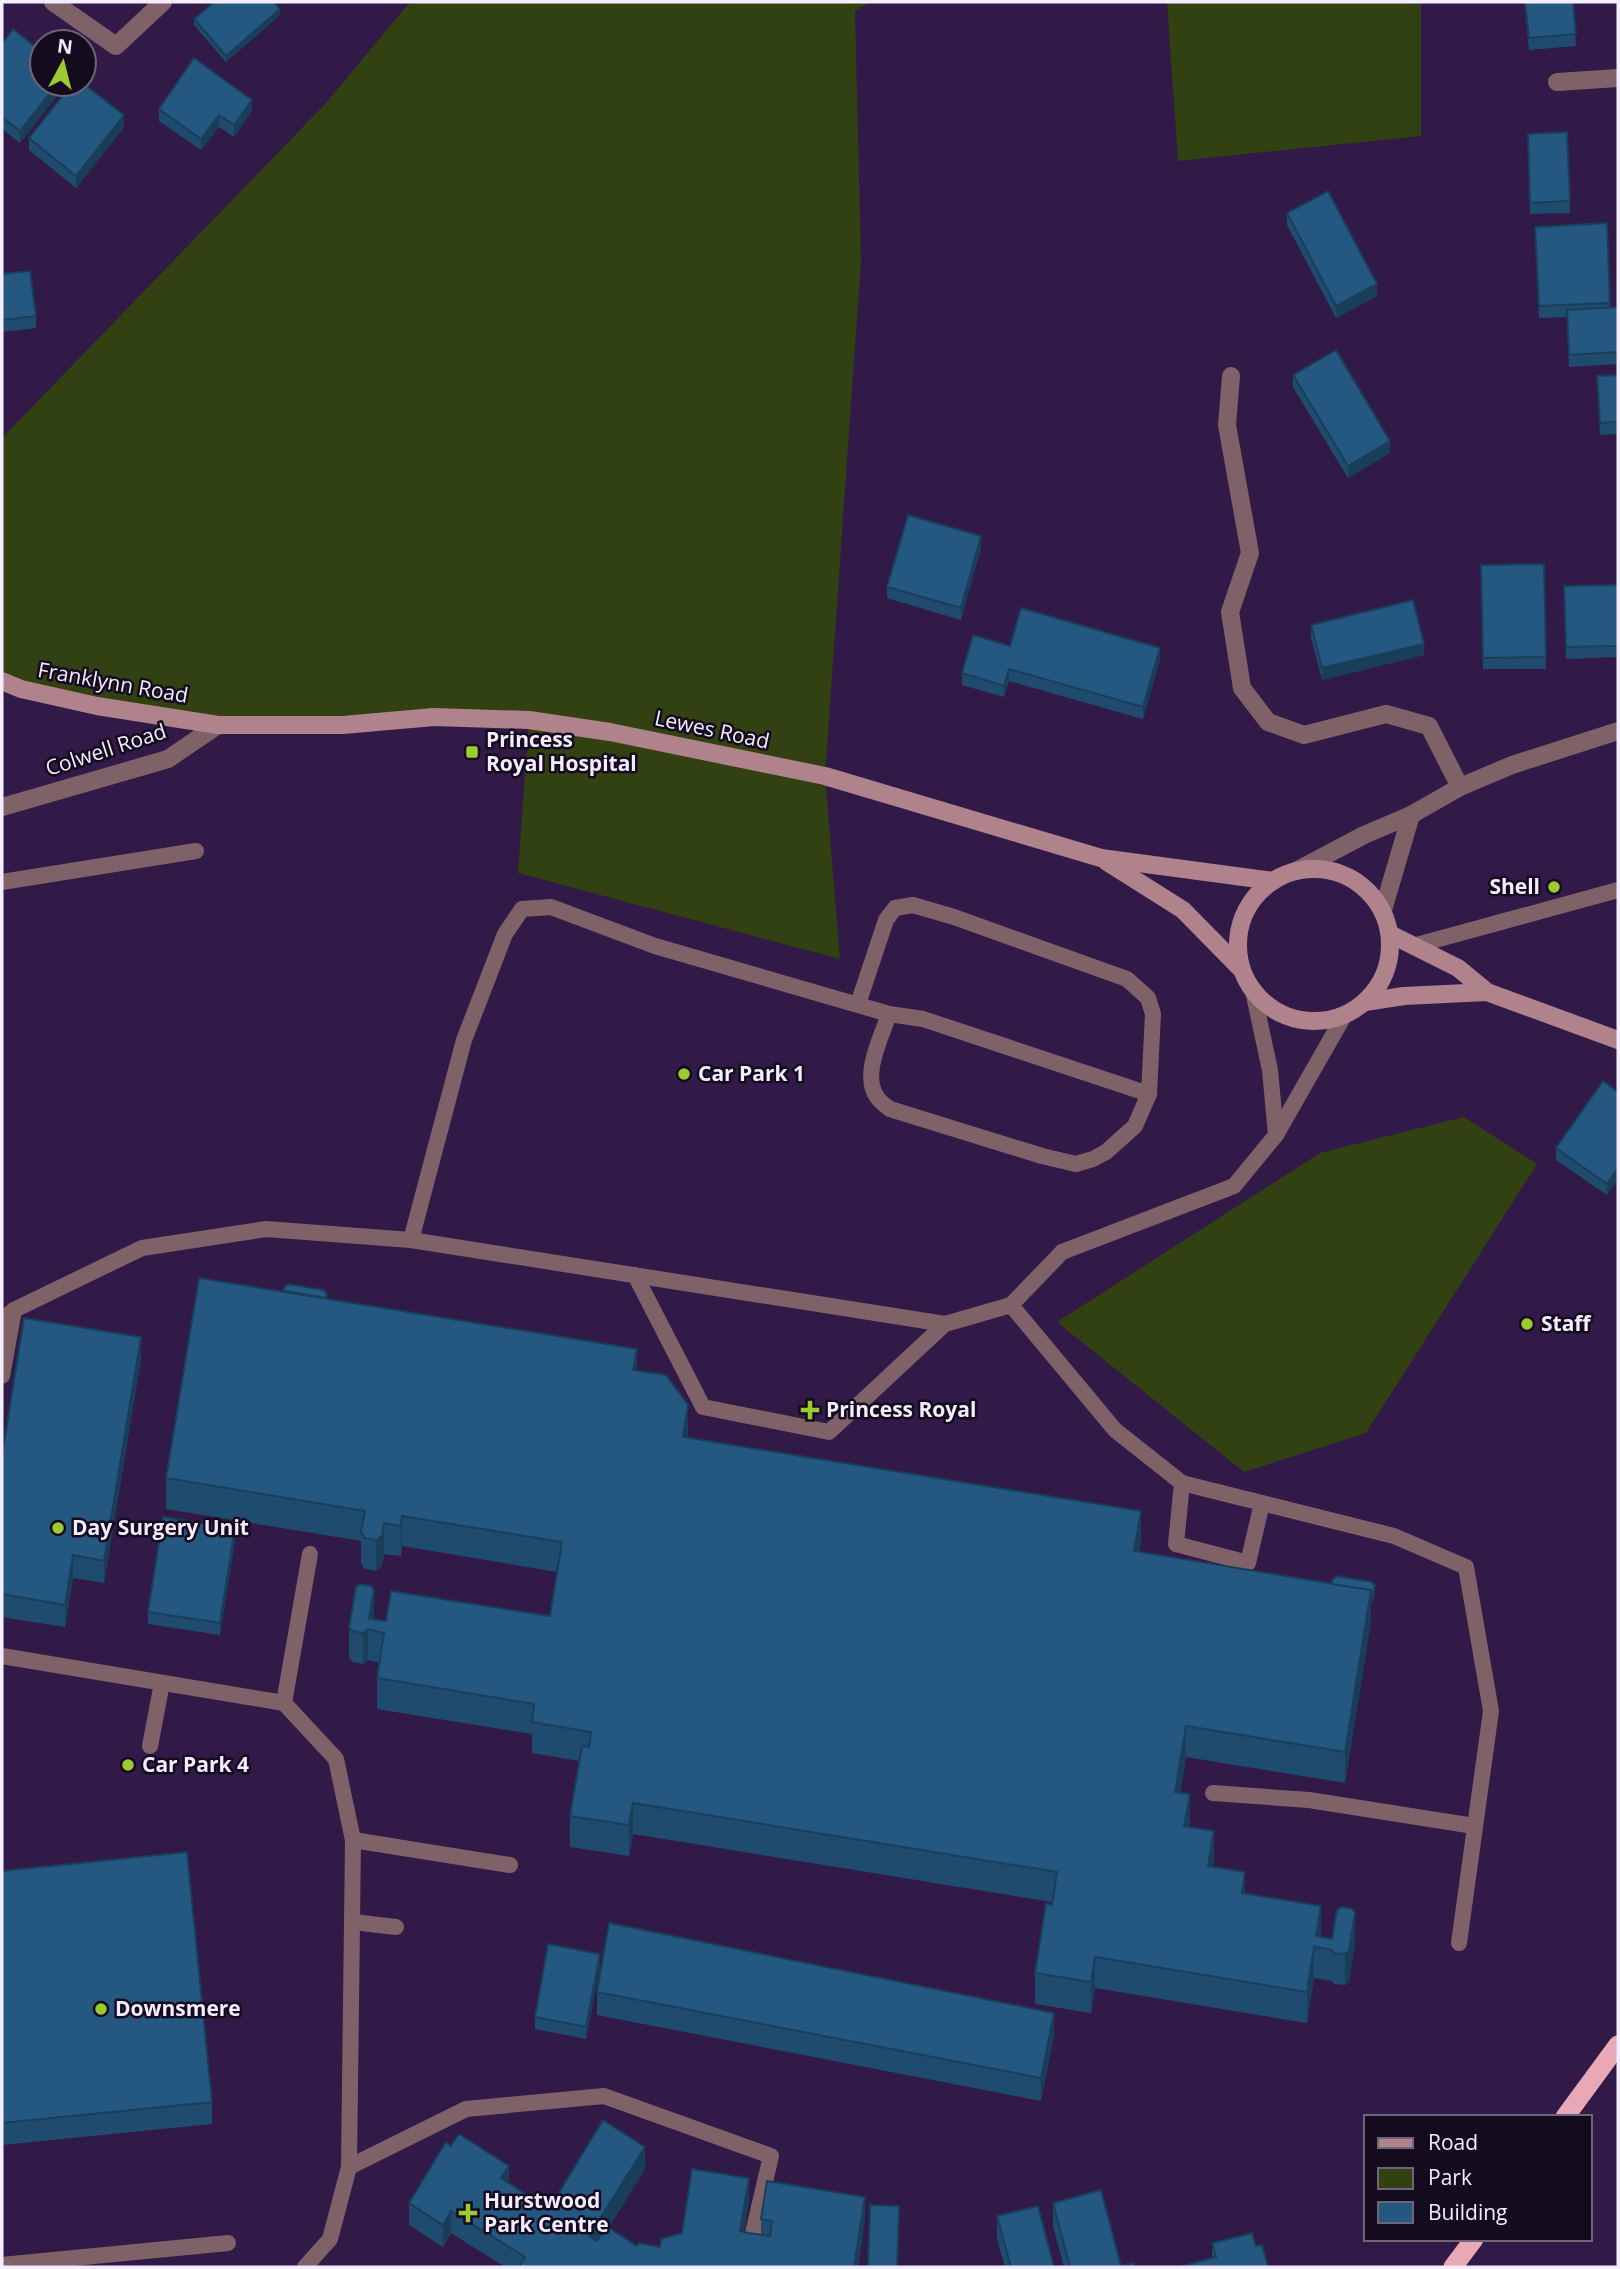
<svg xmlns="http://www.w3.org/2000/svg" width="1620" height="2269" viewBox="0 0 1620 2269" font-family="'Open Sans',sans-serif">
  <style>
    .green { fill: #324111 }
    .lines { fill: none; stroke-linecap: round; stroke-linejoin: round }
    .service { stroke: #7f6268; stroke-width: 16 }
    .minor { stroke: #7f6268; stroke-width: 18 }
    .tertiary { stroke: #7f6268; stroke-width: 18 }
    .secondary { stroke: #b0838c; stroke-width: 18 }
    .trunk { stroke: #e8a8b5; stroke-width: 19 }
    .wall { fill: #1f4c6e }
    .shaded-wall { fill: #193e5a }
    .building { fill: #245880; stroke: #193e5a; stroke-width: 2 }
    .poi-dot { fill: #9dca30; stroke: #150b1f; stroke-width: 2.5 }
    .labels { text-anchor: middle; stroke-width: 5; stroke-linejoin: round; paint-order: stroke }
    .street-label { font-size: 21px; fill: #f4edff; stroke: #150b1f }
    .poi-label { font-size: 21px; font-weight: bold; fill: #f4edff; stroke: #150b1f; text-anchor: start }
  </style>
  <rect width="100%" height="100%" fill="#311a47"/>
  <!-- green -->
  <g class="green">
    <polygon points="410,2 870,2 855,11 861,261 825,776 840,959 518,873 529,721 218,725 2,681 2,438 326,103"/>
    <polygon points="1167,2 1421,2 1421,136 1178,161"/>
    <polygon points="1464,1117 1537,1164 1366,1433 1244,1472 1057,1322 1320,1153"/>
  </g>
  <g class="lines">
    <!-- service -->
    <g class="service">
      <polyline points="2,882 196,851"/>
      <polyline points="1413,946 1618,890"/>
      <polyline points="1253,991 1270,1070 1276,1135"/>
      <path d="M858,1004L886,920L895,908L913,905L954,917L1127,979L1148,998L1153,1014L1149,1094L1135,1126L1106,1152L1093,1159L1076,1164L1042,1156L890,1109C886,1106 880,1102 877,1097C861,1075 882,1036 889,1014"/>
      <polyline points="411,1240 464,1040 505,934 522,909 551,907 655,946 889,1014 923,1019 1149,1094"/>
      <polyline points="635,1275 703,1407 829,1432 945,1324"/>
      <polyline points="1011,1305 1115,1430 1182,1483 1394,1536 1466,1567 1491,1711 1459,1943"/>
      <polyline points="2,1320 14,1310 142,1248 266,1229 411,1240 945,1324 1011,1305 1062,1252 1234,1186 1276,1135 1344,1016"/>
      <polyline points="2,1376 14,1310"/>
      <polyline points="1182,1483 1176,1544 1248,1563 1262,1503"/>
      <polyline points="2,1656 284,1703 336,1759 353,1840 349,2167 330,2239 305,2267"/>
      <polyline points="284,1703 310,1554"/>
      <polyline points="150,1746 162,1683"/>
      <polyline points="1213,1793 1309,1800 1474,1826"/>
      <polyline points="353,1840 510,1865"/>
      <polyline points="353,1922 396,1927"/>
      <polyline points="349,2167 466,2109 604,2096 771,2156 748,2254"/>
      <polyline points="2,2265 228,2243"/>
    </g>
    <!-- minor -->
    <g class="minor">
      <polyline points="53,2 116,46 163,2"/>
      <polyline points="1557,82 1618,78"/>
      <polyline points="1231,376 1227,425 1250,553 1230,612 1242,688 1268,722 1304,735 1386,714 1429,726 1460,787"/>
    </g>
    <!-- tertiary -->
    <g class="tertiary">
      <polyline points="2,807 168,759 218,725"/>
      <polyline points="1296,871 1364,835 1411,815 1460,787 1512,765 1618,731"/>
      <polyline points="1383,910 1411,815"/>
    </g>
    <!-- secondary -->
    <g class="secondary">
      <polyline points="2,681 21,689 97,706 218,725 343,725 434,717 529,720 610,732 825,776 1101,858 1273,881"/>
      <polyline points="1107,862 1183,910 1241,969"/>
      <circle cx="1314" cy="945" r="76"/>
      <polyline points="1390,934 1458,968 1487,992 1618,1040"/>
      <polyline points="1365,1002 1404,996 1487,992"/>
    </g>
    <!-- trunk -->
    <g class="trunk">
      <polyline points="1565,2117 1618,2045"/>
      <polyline points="1453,2267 1474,2239"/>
    </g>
  </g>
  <!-- wall -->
  <g class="wall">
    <polygon points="1524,2 1573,2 1576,46 1529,50"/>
    <polygon points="280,15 226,62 194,25 194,19"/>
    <polygon points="2,44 42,84 66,84 20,143 2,129"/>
    <polygon points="159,109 252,111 234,137 219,127 201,150 159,121"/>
    <polygon points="124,127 76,188 29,150 29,138"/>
    <polygon points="1528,134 1570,201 1570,213 1530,214"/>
    <polygon points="1287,213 1377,296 1336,318 1287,225"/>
    <polygon points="1607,223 1610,308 1618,307 1618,364 1569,367 1567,317 1539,318 1535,227"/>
    <polygon points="2,274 36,316 36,328 2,332"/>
    <polygon points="1293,375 1390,453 1348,478 1293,387"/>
    <polygon points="1618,375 1618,434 1600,435 1597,376"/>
    <polygon points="981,548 961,620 887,598 887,587"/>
    <polygon points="1544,564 1546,669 1483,669 1481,565"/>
    <polygon points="1618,585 1618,657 1566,659 1564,586"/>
    <polygon points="1311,625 1424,655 1322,680 1311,637"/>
    <polygon points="1010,646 1160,660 1143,719 1009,681 1004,697 962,685 962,673"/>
    <polygon points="1618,1092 1607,1195 1556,1160 1556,1148"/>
    <polygon points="284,1291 327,1298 637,1370 688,1438 1141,1542 1139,1552 1375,1591 1373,1601 1371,1603 1371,1621 1345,1783 1186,1757 1180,1793 1189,1827 1214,1862 1213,1866 1245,1894 1321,1937 1355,1944 1349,1982 1345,1985 1334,1984 1332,1981 1314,1978 1307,2023 1095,1988 1091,2013 1035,2004 1035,1973 1052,1902 633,1834 629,1856 570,1847 570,1816 579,1761 532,1753 532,1734 377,1709 377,1678 380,1663 368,1660 363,1664 353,1662 349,1658 349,1627 374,1619 386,1621 550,1616 557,1572 402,1546 401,1556 384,1554 382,1566 376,1571 365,1569 361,1563 361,1541 166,1509 166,1478"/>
    <polygon points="141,1359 104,1583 73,1578 65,1627 2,1617 2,1456"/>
    <polygon points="235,1540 220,1635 148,1624 148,1612"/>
    <polygon points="2,1871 212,2102 212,2124 2,2145"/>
    <polygon points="600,1966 586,2039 535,2029 535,2017"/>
    <polygon points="597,1992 1054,2035 1041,2101 597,2015"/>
    <polygon points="645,2169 609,2227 637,2246 660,2247 682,2233 749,2201 744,2232 761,2235 761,2219 865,2220 858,2267 505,2267 451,2233 443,2247 409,2225 409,2203 509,2183 549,2209"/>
    <polygon points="1053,2203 1121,2266 1135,2267 1064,2267 1053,2226"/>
    <polygon points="997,2216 1054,2267 1005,2267 997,2239"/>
    <polygon points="1212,2243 1256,2246 1212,2258"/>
  </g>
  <!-- shaded-wall -->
  <g class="shaded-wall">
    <polygon points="280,9 280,15 226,62 226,56"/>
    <polygon points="57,84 66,84 20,143 20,131"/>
    <polygon points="252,100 252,111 234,137 234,125"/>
    <polygon points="124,115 124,127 76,188 76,176"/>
    <polygon points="219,115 219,127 201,150 201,139"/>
    <polygon points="1377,284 1377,296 1336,318 1336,306"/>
    <polygon points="1390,441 1390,453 1348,478 1348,466"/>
    <polygon points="981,536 981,548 961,620 961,608"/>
    <polygon points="1424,644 1424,655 1322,680 1322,668"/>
    <polygon points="1160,648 1160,660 1143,719 1143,707"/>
    <polygon points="1009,669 1009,681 1004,697 1004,686"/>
    <polygon points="1618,1168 1618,1180 1607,1195 1607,1184"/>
    <polygon points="141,1337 141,1359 104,1583 104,1561"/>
    <polygon points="637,1349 637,1380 633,1370"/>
    <polygon points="688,1405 688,1436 683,1468 683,1437"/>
    <polygon points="1141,1511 1141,1542 1134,1582 1134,1551"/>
    <polygon points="402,1516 402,1546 401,1556 401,1526"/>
    <polygon points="384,1523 384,1554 382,1566 376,1571 376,1540"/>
    <polygon points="235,1528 235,1540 220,1635 220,1623"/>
    <polygon points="73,1555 73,1578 65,1627 65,1605"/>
    <polygon points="1375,1585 1373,1601 1371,1603 1371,1621 1345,1783 1345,1752 1371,1590"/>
    <polygon points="374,1590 374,1621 369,1619"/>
    <polygon points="368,1629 368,1660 363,1664 363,1633"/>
    <polygon points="1186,1726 1186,1757 1175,1823 1175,1792"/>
    <polygon points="1190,1794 1190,1825 1184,1857 1184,1826"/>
    <polygon points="633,1803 633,1834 629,1856 629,1825"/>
    <polygon points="1214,1831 1214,1862 1208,1897 1208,1866"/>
    <polygon points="1245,1872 1245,1902 1242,1893"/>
    <polygon points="1321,1906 1321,1937 1316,1936"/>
    <polygon points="1355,1913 1355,1944 1349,1982 1345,1985 1345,1954"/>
    <polygon points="1314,1947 1314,1978 1307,2023 1307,1992"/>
    <polygon points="600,1954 600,1966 586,2039 586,2027"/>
    <polygon points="1095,1957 1095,1988 1091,2013 1091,1982"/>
    <polygon points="1054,2013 1054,2035 1041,2101 1041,2078"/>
    <polygon points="645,2147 645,2169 589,2258 589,2236"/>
    <polygon points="509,2166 509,2188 501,2178"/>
    <polygon points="749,2178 749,2201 740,2253 740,2231"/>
    <polygon points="865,2197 865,2220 858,2267 854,2267"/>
    <polygon points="899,2206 898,2267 897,2267"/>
    <polygon points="451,2211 451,2233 443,2247 443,2225"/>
  </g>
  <!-- building -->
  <g class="building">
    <polygon points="214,2 274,2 280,9 226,56 194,19"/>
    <polygon points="1525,2 1573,2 1576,34 1529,38"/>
    <polygon points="13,29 42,52 42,84 57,84 20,131 2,117 2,44"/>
    <polygon points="194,58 252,100 234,125 219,115 201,139 159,109"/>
    <polygon points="72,84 84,84 124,115 76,176 29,138"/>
    <polygon points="1567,132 1570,201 1530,203 1528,134"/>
    <polygon points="1328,191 1377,284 1336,306 1287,213"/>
    <polygon points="1607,223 1610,303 1539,306 1535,227"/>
    <polygon points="30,271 36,316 2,320 2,274"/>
    <polygon points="1618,307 1618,352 1569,355 1567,310"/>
    <polygon points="1336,350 1390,441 1348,466 1293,375"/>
    <polygon points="1618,375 1618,422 1600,423 1597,376"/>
    <polygon points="908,515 981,536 961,608 887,587"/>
    <polygon points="1544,564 1546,657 1483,658 1481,565"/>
    <polygon points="1618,585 1618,646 1566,647 1564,586"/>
    <polygon points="1413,600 1424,644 1322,668 1311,625"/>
    <polygon points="1021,608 1160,648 1143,707 1009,669 1004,686 962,673 973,635 1010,646"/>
    <polygon points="1603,1081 1618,1092 1618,1168 1607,1184 1556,1148"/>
    <polygon points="199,1278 637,1349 633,1370 666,1375 688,1405 683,1437 1141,1511 1134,1551 1371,1590 1345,1752 1186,1726 1175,1792 1190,1794 1184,1826 1214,1831 1208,1866 1245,1872 1242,1893 1321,1906 1316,1936 1332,1939 1337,1910 1342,1907 1353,1909 1355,1913 1349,1951 1345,1954 1334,1953 1332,1950 1314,1947 1307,1992 1095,1957 1091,1982 1035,1973 1046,1903 1052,1905 1057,1872 633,1803 629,1825 570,1816 582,1746 589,1747 591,1732 532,1722 534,1704 377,1678 384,1633 368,1629 363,1633 353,1631 349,1627 356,1587 360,1584 371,1586 374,1590 369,1619 386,1621 391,1591 550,1616 562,1542 402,1516 401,1526 384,1523 382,1536 376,1540 365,1538 361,1532 365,1511 166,1478"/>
    <polygon points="288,1284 324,1290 327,1294 326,1298 284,1291 284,1288"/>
    <polygon points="24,1318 141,1337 104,1561 73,1555 65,1605 2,1594 2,1456"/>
    <polygon points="163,1517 235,1528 220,1623 148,1612"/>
    <polygon points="1337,1576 1372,1582 1375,1585 1373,1595 1371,1597 1371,1590 1332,1584 1332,1580"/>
    <polygon points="187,1852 212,2102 2,2123 2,1871"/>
    <polygon points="609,1923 1054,2013 1041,2078 597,1992"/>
    <polygon points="548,1944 600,1954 586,2027 535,2017"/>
    <polygon points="603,2120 645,2147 589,2236 597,2241 606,2226 637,2246 639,2243 660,2247 661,2239 682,2233 692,2169 749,2178 740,2231 748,2233 770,2236 772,2221 761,2219 767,2181 865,2197 854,2267 519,2267 525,2257 451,2211 443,2225 409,2203 446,2142 451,2146 459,2134 509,2166 501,2178 549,2209"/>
    <polygon points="1101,2190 1121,2266 1134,2263 1135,2267 1070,2267 1053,2203"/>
    <polygon points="870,2205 899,2206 897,2267 868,2267"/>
    <polygon points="1038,2206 1054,2267 1011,2267 997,2216"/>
    <polygon points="1252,2233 1256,2246 1262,2245 1268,2267 1179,2267 1216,2257 1212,2243"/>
  </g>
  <!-- markers -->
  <g class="poi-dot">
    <rect x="465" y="745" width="14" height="14" rx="3.5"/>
    <circle cx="1554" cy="887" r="7"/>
    <circle cx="684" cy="1074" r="7"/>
    <circle cx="1527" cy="1324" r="7"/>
    <path d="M806.5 1399.5h7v7h7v7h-7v7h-7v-7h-7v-7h7z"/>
    <circle cx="58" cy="1528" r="7"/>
    <circle cx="128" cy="1765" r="7"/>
    <circle cx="101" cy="2009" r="7"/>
    <path d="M464.5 2202.5h7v7h7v7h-7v7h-7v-7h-7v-7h7z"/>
  </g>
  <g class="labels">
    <!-- street labels -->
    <g class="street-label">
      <text transform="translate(113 683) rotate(10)" y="7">Franklynn Road</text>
      <text transform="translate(712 730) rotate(12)" y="7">Lewes Road</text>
      <text transform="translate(106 750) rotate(-18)" y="7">Colwell Road</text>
    </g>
    <!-- poi labels -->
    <g class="poi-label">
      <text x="486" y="747">Princess<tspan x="486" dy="24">Royal Hospital</tspan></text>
      <text x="1540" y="894" text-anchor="end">Shell</text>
      <text x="698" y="1081">Car Park 1</text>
      <text x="1541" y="1331">Staff</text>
      <text x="826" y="1417">Princess Royal</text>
      <text x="72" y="1535">Day Surgery Unit</text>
      <text x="142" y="1772">Car Park 4</text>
      <text x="115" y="2016">Downsmere</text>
      <text x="484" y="2208">Hurstwood<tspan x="484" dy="24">Park Centre</tspan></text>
    </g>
  </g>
  <!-- border -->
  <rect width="1620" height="2269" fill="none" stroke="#f4edff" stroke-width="7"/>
  <!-- legend -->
  <rect x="1364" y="2115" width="228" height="126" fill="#150b1f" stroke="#6e6579" stroke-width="2"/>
  <rect x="1378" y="2138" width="35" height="10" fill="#b0838c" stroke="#6e6579" stroke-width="2"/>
  <text x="1428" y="2150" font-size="21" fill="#f4edff">Road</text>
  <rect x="1378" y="2168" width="35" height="21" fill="#324111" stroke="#6e6579" stroke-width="2"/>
  <text x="1428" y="2185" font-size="21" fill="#f4edff">Park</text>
  <rect x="1378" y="2202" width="35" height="21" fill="#245880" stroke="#6e6579" stroke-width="2"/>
  <text x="1428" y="2220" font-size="21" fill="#f4edff">Building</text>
  <!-- north arrow -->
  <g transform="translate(63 63) rotate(7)"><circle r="33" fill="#150b1f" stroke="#6e6579" stroke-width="2"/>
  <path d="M0-5L12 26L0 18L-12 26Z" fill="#9dca30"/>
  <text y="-10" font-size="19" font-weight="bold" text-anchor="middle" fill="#f4edff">N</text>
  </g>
</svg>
